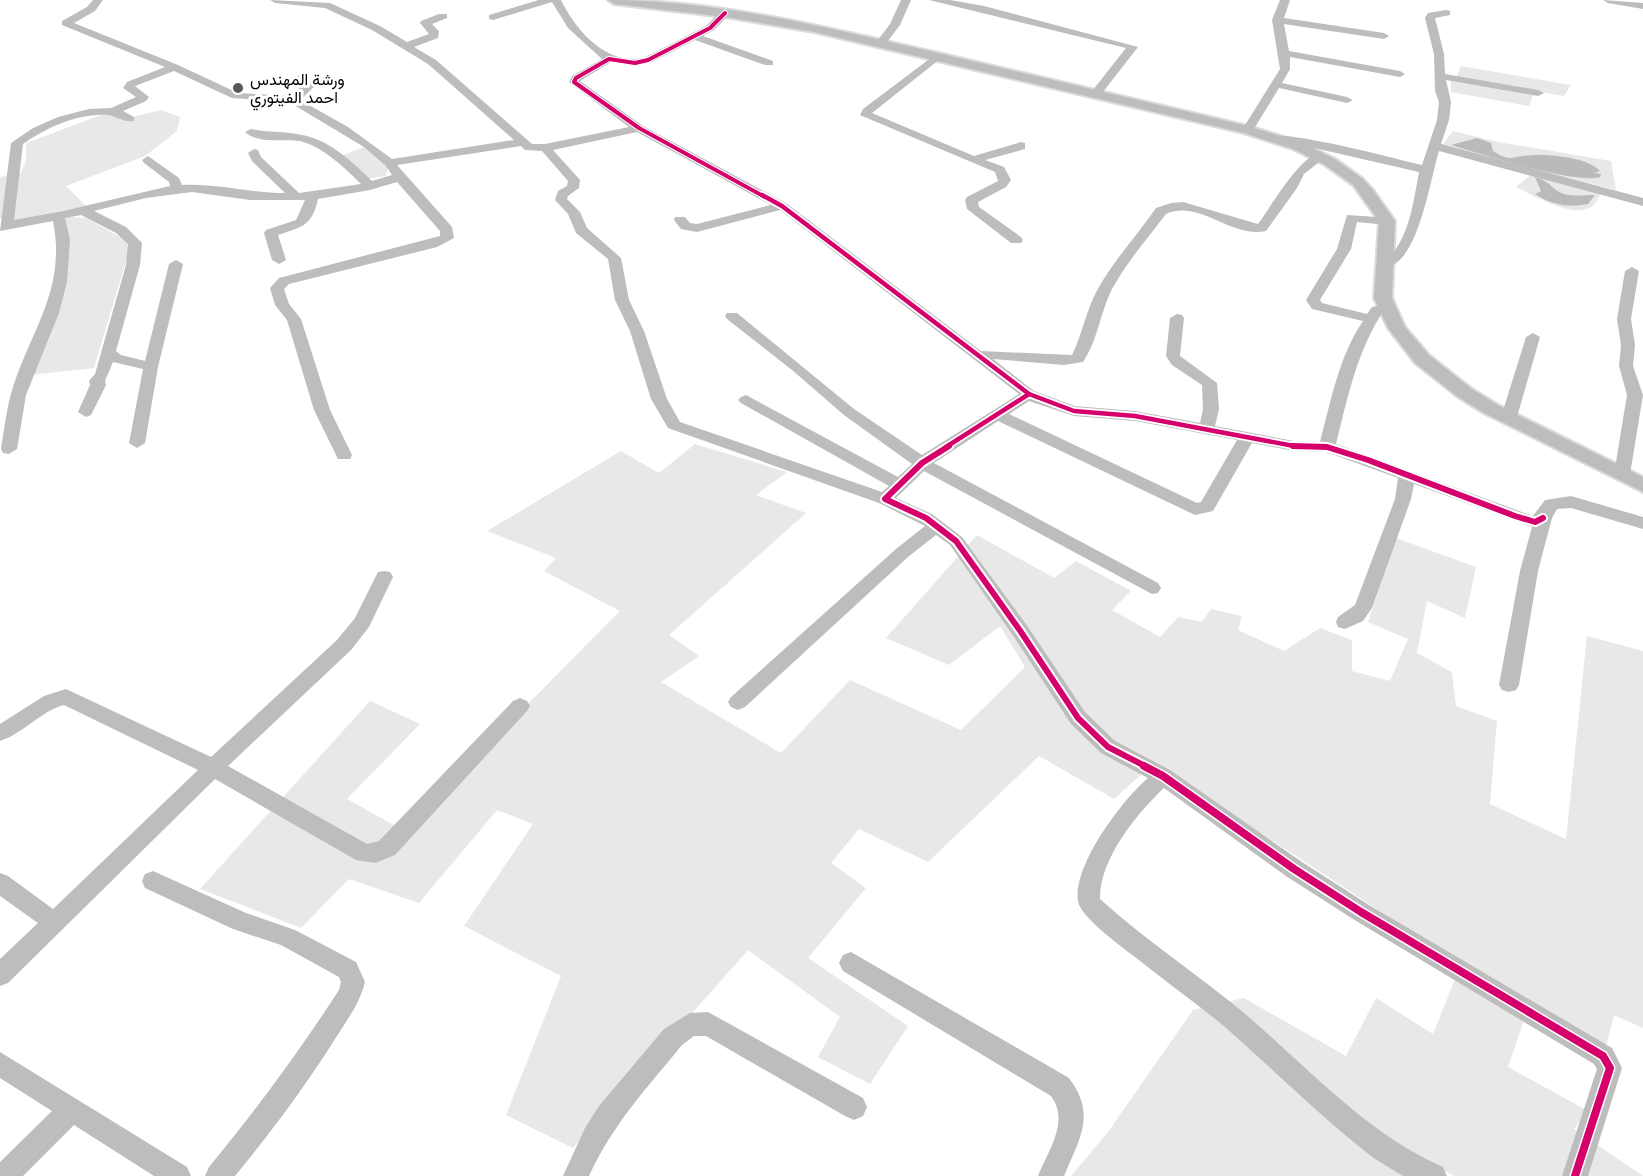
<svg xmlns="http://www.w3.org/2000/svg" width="1643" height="1176" viewBox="0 0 1643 1176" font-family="Raleway,Vazirmatn,sans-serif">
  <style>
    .green { fill: #e8e8e8 }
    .water { fill: #bababa }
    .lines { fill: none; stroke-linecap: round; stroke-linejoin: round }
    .major-casing { stroke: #dbdbdb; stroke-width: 4 }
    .minor { fill: #bdbdbd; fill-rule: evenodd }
    .major { fill: #bdbdbd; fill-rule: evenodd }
    .cycleway-far3-casing { stroke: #fff; stroke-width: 6 }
    .cycleway-far2-casing { stroke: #fff; stroke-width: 8 }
    .cycleway-far1-casing { stroke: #fff; stroke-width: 10 }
    .cycleway-casing { stroke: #fff; stroke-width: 11 }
    .cycleway-far3 { stroke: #d6006c; stroke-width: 4 }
    .cycleway-far2 { stroke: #d6006c; stroke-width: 4.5 }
    .cycleway-far1 { stroke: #d6006c; stroke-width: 6 }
    .cycleway { stroke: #d6006c; stroke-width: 8 }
    .poi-dot { fill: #595959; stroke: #fff; stroke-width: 2 }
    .labels { text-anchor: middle; stroke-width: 6; stroke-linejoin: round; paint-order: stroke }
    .far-poi-label { font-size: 16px; fill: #000; stroke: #fff; text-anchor: start }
  </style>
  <rect width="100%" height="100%" fill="#fff"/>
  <!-- green -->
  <g class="green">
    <polygon points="1461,66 1571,85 1564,96 1456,78"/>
    <polygon points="1451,81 1533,95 1529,106 1451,92"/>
    <polygon points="161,110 180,117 177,131 145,156 66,186 86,206 13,221 0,218 0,177 21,173 26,160 26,143 101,115 132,117"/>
    <polygon points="1453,131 1498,142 1611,161 1616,190 1486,158 1442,145"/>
    <polygon points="367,146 388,167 386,176 367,179 340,156"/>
    <path d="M1532,174L1600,194C1590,230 1535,196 1516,187Z"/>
    <polygon points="67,217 86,218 129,242 130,248 94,368 30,375 49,339 65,281 64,220"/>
    <polygon points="695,444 787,472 756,495 806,513 669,635 699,656 661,682 781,753 850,680 961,730 1025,667 1000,626 949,665 886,638 977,535 1054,578 1076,561 1131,591 1112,610 1160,637 1178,617 1202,622 1211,609 1242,616 1238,630 1284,651 1320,628 1352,640 1352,671 1390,681 1408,639 1368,622 1396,538 1476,567 1465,618 1427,601 1417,653 1452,672 1456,706 1497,721 1490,804 1566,839 1587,636 1643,651 1643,1028 1614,1015 1602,1062 1524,1020 1508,1067 1588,1111 1574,1129 1643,1176 1454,1176 1429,1162 1425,1176 1071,1176 1108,1132 1193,1010 1244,998 1346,1056 1376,998 1433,1034 1461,964 1154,763 1114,799 1039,756 928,862 859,829 831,863 866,888 808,958 908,1026 870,1084 818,1057 840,1017 748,950 573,1148 506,1115 561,976 464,926 533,824 497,810 419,903 349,879 301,928 200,889 370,701 420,724 347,799 403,830 620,611 544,571 556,558 487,531 621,451 659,473"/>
  </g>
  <!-- water -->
  <g class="water">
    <path d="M1477,138L1491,143L1493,151C1498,154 1504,158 1510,158C1515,158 1519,156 1523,156C1542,153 1587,156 1600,171L1594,173L1601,174L1600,177C1577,185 1478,153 1451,145Z"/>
    <path d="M1535,177C1545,180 1548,183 1556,190C1566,198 1583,195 1595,195L1588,204C1568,208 1552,205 1535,194L1541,191Z"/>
  </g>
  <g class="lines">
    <defs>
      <path id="major" d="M608,0C717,0 824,27 930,51C1036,76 1142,101 1248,126L1303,143L1335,159L1363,179L1373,190L1395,221L1392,298L1405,327L1429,355L1472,389L1498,405L1643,477V492L1484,413L1458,397L1415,363L1388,328L1374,298L1379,221L1361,196L1353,185L1325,165L1293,149L1244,133L814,32L725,17L614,4Z"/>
    </defs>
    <!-- major casing -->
    <use href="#major" class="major-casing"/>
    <!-- minor -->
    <g class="minor">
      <path d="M93,0H103L95,11L74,23L178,65L238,93L290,96L302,86L294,78L299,75L315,86L300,100L348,127L392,159L514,140L428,64L372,30L325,8L275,3L270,0L330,3L380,26L407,42L429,34L420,23L421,21L439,14H447V18L432,24L439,31L438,38L414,47L436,60L532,144H545L629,127L569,82L572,76L602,59L568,28L552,2L493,20L489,19V15L539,0H561C576,31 607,66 644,58L706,26L721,11H729V15L714,30L703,36L773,61V65H765L695,40L652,62L635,66L611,62L580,81L643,126L786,203L981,351L1072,355C1083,333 1086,309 1099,287C1115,259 1138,234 1156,208L1171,203L1183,202L1258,224C1270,208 1304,149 1323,153V159L1304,174L1297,188L1266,231C1231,239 1200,199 1166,214C1148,238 1126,263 1112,289C1100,313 1098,340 1083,362L1064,365L993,359L1034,391L1075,406L1135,411L1200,423L1203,409L1202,385L1172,365L1166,356L1170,318L1177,314L1182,315L1184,318L1180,356L1217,383L1219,409L1215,426L1294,441L1320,442C1331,401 1339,356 1363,321L1312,309L1306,300L1337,249L1347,215L1392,218L1393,221L1387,225L1357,222L1351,249L1320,300L1322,303L1367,314L1372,307L1377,306L1384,310C1357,351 1348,396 1336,444L1533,516L1545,500L1571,496L1643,517V529L1571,508L1557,509L1552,518L1538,571L1519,685L1516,690L1509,692L1502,690L1499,685L1520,571L1532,527L1414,484L1411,499L1372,608L1363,621L1345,629L1338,627L1336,622L1338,617L1355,605L1395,499L1398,478L1326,452L1294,451L1252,443L1213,511L1195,515L998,421L934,463L1158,583L1161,588L1158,593L1152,594L924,471L896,498L932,514L962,537L1028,627L1085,712L1115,741L1170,770L1302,862L1369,905L1612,1048L1622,1068L1588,1176H1562L1597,1069L1594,1064L1353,919L1286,876L1164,788C1137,813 1099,860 1100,899C1145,940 1196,973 1243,1012C1304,1064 1369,1136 1443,1167L1447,1176H1403L1375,1159C1322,1118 1275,1071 1225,1027C1196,1003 1165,981 1135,957C1122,947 1080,917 1078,901C1073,865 1122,800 1148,778L1101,753L1071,724L1014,637L950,545L936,535L908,557L745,707L738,710L731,707L728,702L731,697L896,549L925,526L879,503L668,428L651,399L630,331L615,300L608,259L576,233L568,214L555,200L558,191L567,186L568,181L542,151L525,150L521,146L397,165L452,227L454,238L437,247L289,284L284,289L289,304L301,319L330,410L352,455L350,459H338L314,410L287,320L275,305L270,288L279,278L440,236V231L397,182L370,190L318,199C312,226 302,227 278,235L286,260L279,264L272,260L264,233L266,230L296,220L305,200H250L192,192L146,198L94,211L126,227L142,243L140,265L116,351L121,355L145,361L169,264L176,260L183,264L158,367L145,443L137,448L129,443L143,369L113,362L105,381L106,385L91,415L86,417L78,412L90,385L89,381L95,374L126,265L128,244L116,233L81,215L65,218L70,240L67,282L59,313L26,395L17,449L9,454L3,453L1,449C4,431 6,412 11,394C29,331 67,292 53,221L0,231L11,143L33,128L58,117L89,109L111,108L136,97L123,88L127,82L165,67L62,25V21L87,7ZM174,71L232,98L289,102L364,147L385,165L392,175L372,181C354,163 328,139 302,135C284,131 269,133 251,129L245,132C260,145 282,138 300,141C322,146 345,168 361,184L299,193L261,157L258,150L254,149L248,153L252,161L285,193C250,193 216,183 182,185L179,178L148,156L142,160L144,163L169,182L170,186L63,211L14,220L23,144C46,128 78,113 107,115C117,116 124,123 134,121V117L123,111L146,101L149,97L135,86ZM637,132L771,205L697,224L690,223L685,217H675L674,220L681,229L697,232L780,210L1019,394L922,455L854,409L737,313H727L725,316L727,319L792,370L844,415L912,464L898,477L746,395L741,397L738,400L741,403L889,486L882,492L680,422L667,399L644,331L629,300L621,258L587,228L580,212L567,199L568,196L579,188L580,180L553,150ZM1029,401L1074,416L1135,421L1237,440L1201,502L1197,503L1009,414Z"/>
      <polygon points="901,0 911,0 900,25 884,46 876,46 875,44 890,24"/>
      <polygon points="929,0 950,0 984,6 1138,47 1099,97 1095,98 1089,95 1126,48"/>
      <polygon points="1280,0 1290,0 1284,18 1384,33 1389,36 1384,39 1284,24 1289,51 1400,71 1405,74 1400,77 1290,57 1290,69 1282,83 1347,97 1353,100 1347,103 1279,88 1252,132 1244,132 1242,130 1280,69 1272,20"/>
      <polygon points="1603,0 1643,3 1643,9 1608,3"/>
      <path d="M1446,10L1450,11V15L1435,18L1444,54L1445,74L1538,90L1544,93L1538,96L1446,80L1451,102L1449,120L1441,144L1643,198V206L1439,151C1431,174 1417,275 1381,266L1379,263C1383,259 1388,258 1391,255C1410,234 1414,198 1419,172L1297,144L1272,142L1266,138C1279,127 1399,160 1422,165L1437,120L1439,102L1435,91L1434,54L1425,18L1428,13Z"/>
      <polygon points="936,54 940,55 940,59 872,113 974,156 1021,142 1025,143 1025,149 985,160 1004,167 1011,180 1006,187 978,202 979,207 1021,237 1023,240 1021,243 1011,243 967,209 965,200 967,197 998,181 995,172 860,115 863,109"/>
      <polygon points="1632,267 1639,271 1631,319 1635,345 1633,366 1643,395 1630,474 1628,478 1616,478 1614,474 1627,395 1619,366 1621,345 1617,319 1625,271"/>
      <polygon points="1533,333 1540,337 1517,417 1509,422 1503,420 1501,417 1526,337"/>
      <path d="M384,571L390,572L393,577L369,627L351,650L228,766L367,844L379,841L513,701L520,698L527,701L530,706L527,711L395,855L375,863L356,860L215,779L8,983L0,986V959L38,923L0,896V873L8,876L53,909L198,770L64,705C41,711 24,733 0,741V724L44,696L66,689L211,757L337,640L355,618L378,572Z"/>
      <path d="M153,871L246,913L295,930L356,962L365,982C360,1003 347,1020 335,1039C305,1087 271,1132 235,1176H205L209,1167C256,1110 299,1052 339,990L341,982L339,977L281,945L233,929L145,888L142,881L145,874Z"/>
      <path d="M851,952L1069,1078C1097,1115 1079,1139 1064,1176H1038C1048,1151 1070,1121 1051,1096L843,971L839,963L843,955Z"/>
      <path d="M708,1012L863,1098L867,1107L863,1116L854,1120L845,1116L706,1036H694L682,1045C646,1089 613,1124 589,1176H563L585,1128L599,1106L664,1029L690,1013Z"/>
      <polygon points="0,1052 187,1167 191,1176 154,1176 74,1125 23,1176 0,1176 0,1162 52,1111 0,1078"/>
    </g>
    <!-- major -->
    <use href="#major" class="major"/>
    <defs>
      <polyline id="cycleway-far3" points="725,13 710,28 648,60 635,63 609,59 576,78 574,82 639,128 765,197"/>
      <g id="cycleway-far2">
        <polyline points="762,195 782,206 1029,394 1074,411 1135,416 1294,446 1328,447"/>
        <polyline points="946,447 1029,394"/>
      </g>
      <g id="cycleway-far1">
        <polyline points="949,446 922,463 885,499 926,518 956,541 1021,632 1078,718 1108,747 1147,767"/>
        <polyline points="1293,446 1327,447 1368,460 1515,516 1535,522 1543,518"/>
      </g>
      <polyline id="cycleway" points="1144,766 1163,776 1294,869 1361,912 1603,1056 1610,1068 1575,1176"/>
    </defs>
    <!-- cycleway-far3 casing -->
    <use href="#cycleway-far3" class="cycleway-far3-casing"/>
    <!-- cycleway-far2 casing -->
    <use href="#cycleway-far2" class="cycleway-far2-casing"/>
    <!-- cycleway-far1 casing -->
    <use href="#cycleway-far1" class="cycleway-far1-casing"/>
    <!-- cycleway casing -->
    <use href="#cycleway" class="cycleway-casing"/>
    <!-- cycleway-far3 -->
    <use href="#cycleway-far3" class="cycleway-far3"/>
    <!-- cycleway-far2 -->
    <use href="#cycleway-far2" class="cycleway-far2"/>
    <!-- cycleway-far1 -->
    <use href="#cycleway-far1" class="cycleway-far1"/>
    <!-- cycleway -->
    <use href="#cycleway" class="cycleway"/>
  </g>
  <!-- markers -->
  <circle class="poi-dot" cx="238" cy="88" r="6"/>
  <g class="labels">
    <!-- far-poi labels -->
    <g class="far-poi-label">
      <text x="250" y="85">ورشة المهندس<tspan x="250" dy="18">احمد الفيتوري</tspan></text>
    </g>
  </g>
</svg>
